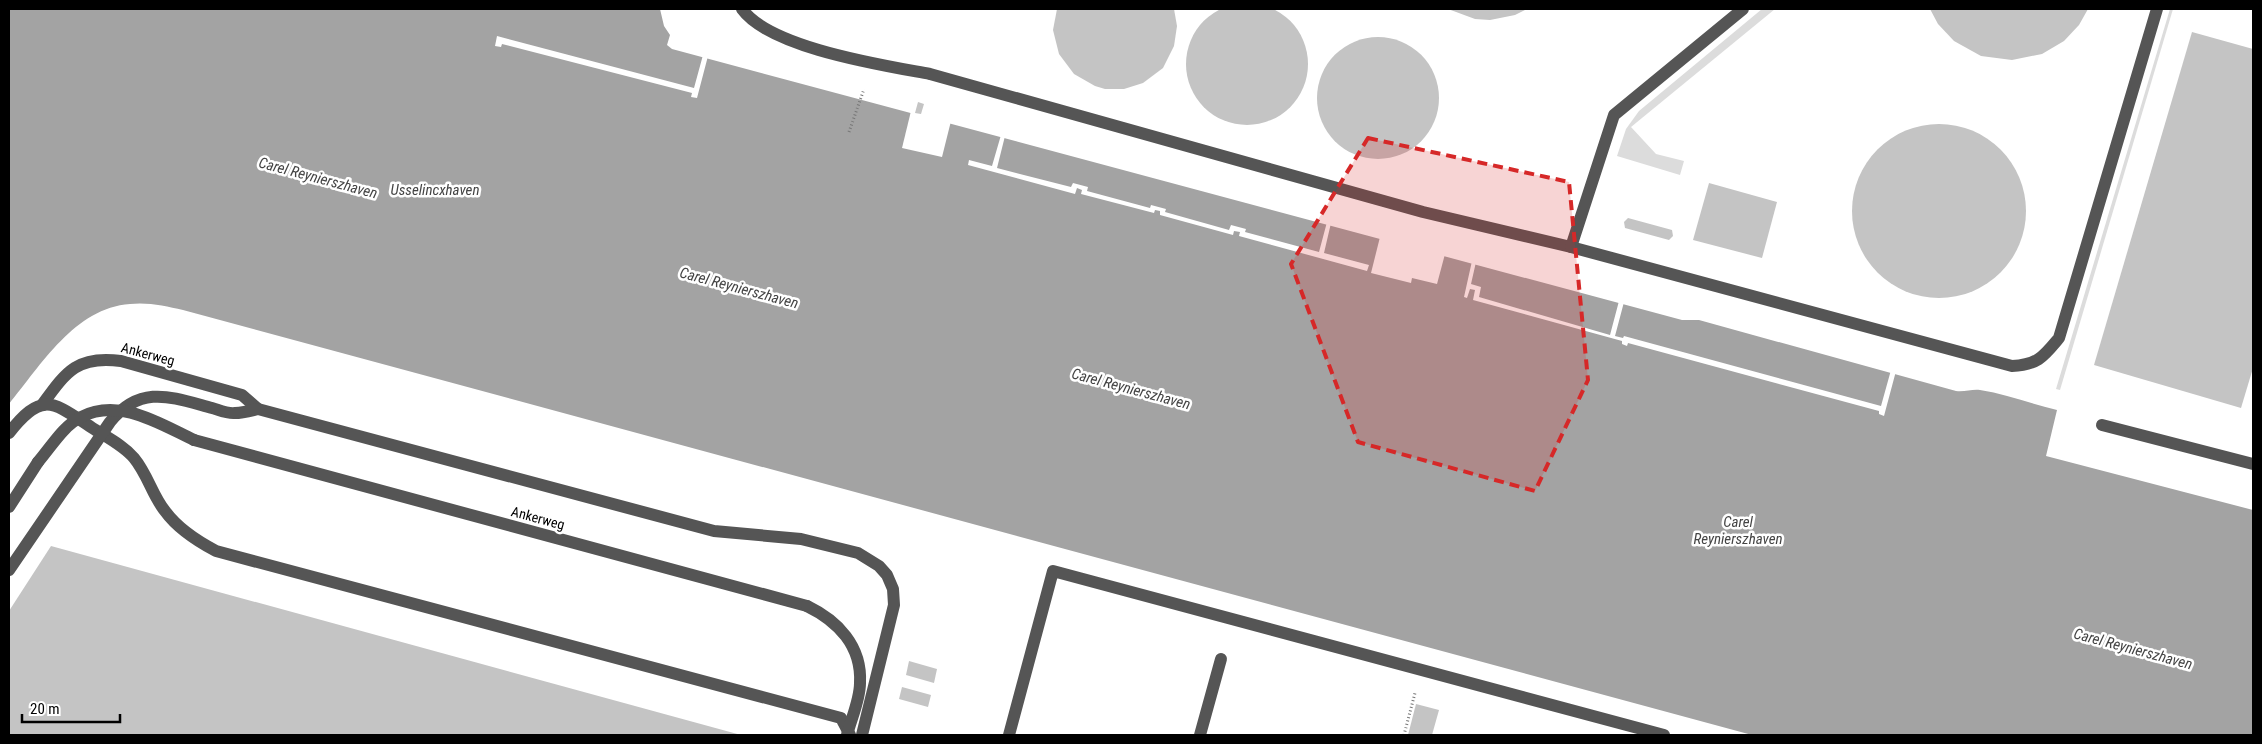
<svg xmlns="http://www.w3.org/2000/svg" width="2262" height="744" viewBox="0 0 2262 744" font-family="'Roboto Condensed',sans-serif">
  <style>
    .green { fill: #dcdcdc }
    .water { fill: #a3a3a3 }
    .pier { fill: #fff }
    .building { fill: #c4c4c4 }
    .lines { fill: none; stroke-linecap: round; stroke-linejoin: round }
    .path { stroke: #777; stroke-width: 3; stroke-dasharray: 1 2.5; stroke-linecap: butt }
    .minor { stroke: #555; stroke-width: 12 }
    .minor-bridge { stroke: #555; stroke-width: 12 }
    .marked { fill: #d62828; fill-opacity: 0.2; stroke: #d62828; stroke-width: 4; stroke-dasharray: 10 6; stroke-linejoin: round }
    .labels { text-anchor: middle; stroke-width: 5; stroke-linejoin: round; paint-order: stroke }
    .street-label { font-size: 14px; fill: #000; stroke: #fff }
    .water-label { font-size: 15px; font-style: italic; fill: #444; stroke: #fff }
  </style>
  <rect width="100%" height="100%" fill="#fff"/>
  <!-- green -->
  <g class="green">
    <polygon points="1762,9 1775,9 1631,127 1656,154 1684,161 1680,175 1617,156 1626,129 1639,111"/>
    <polygon points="2170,9 2173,9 2060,390 2056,389"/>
  </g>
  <!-- water -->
  <path class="water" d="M9,9H660L664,26L670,35L667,45L672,49L1682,320H1699L1956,391C1965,392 1972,389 1980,390C2006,394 2031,404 2057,410L2046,456L2253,510V735H1752L183,310C166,306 148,302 130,304C75,308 41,365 9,404Z"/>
  <!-- pier -->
  <g class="pier">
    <polygon points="497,36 694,88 703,55 708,56 697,98 691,97 692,93 502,44 501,47 495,46"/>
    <polygon points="911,111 951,121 942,157 902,148"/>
    <polygon points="1001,135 1005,136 997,168 1071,187 1073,183 1088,187 1087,191 1150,208 1151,205 1166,209 1165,212 1229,230 1231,225 1246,229 1245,232 1319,252 1327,222 1331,223 1324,253 1369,265 1367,271 1239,236 1240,232 1234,231 1233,235 1160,215 1160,211 1155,210 1154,213 1081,194 1082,190 1077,188 1075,194 968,165 969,160 992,166"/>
    <polygon points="1380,237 1445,254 1437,284 1412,278 1411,283 1371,273"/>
    <polygon points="1472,261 1476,262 1471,284 1481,287 1479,297 1610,335 1619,301 1624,302 1615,336 1623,338 1624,336 1881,406 1891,370 1896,371 1884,416 1879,414 1879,411 1628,343 1627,346 1622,344 1622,341 1473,300 1475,290 1470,289 1467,298 1464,297"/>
  </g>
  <!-- building -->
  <g class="building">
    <circle cx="1247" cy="64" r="61"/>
    <polygon points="1057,9 1174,9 1177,26 1174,46 1163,68 1143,83 1124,89 1105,89 1095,86 1074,74 1059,54 1053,30"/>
    <polygon points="1448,9 1527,9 1515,15 1490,20 1475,19"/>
    <polygon points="1930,9 2088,9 2079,25 2064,41 2042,54 2012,60 1981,56 1954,41 1938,24"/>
    <polygon points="2192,32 2253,49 2253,368 2241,408 2094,365"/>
    <circle cx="1378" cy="98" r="61"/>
    <polygon points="918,102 924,104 921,114 915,113"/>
    <circle cx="1939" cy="211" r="87"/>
    <polygon points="1709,183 1777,202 1762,258 1693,240"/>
    <polygon points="1628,218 1672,230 1673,236 1669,240 1625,228 1624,222"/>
    <polygon points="51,546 741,735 9,735 9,611"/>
    <polygon points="909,661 937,669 934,683 906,675"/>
    <polygon points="902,687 931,695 928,707 899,699"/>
    <polygon points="1416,704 1439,710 1432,735 1408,735"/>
  </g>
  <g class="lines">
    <!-- path -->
    <g class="path">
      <polyline points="849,132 864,89"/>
      <polyline points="1404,735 1415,693"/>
    </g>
    <!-- minor -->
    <g class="minor">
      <path d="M742,9C770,48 882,65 930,74L1423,212L1571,247L2012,366C2038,365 2044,356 2059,338L2157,9"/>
      <polyline points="1571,247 1614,115 1743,9"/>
      <path d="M42,405C66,372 77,355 121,361L242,395L258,409"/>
      <polyline points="2102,425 2253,464"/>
      <path d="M9,433C43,389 54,403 94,429C108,438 124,446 134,458C148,475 152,495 165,511C178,529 197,541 216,551L841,718L850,735"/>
      <polyline points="194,440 807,606"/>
      <polyline points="9,507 38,462"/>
      <path d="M9,570L110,422C141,384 171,397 212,408C219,410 228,414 235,413C242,413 250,411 258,409L714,531L801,539L858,553L879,566L887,575L893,589L894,605L862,735"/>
      <polyline points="1009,735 1053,571 1664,735"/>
      <polyline points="1200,735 1221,659"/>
    </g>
    <!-- minor-bridge -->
    <g class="minor-bridge">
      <path d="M38,462C51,447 63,426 81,417C119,397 160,424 194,440"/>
      <path d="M807,606C838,621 862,646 860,683C860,700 851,719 847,735"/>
    </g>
  </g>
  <!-- marked area -->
  <path class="marked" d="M1368,138L1569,182L1588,380L1535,491L1358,442L1291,264Z"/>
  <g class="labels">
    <!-- street labels -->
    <g class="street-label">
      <text transform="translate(148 354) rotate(15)" y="5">Ankerweg</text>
      <text transform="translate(538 518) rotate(15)" y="5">Ankerweg</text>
    </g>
    <!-- water labels -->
    <g class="water-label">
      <text transform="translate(318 178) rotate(15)" y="5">Carel Reynierszhaven</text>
      <text x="435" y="195">Usselincxhaven</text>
      <text transform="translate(739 288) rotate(15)" y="5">Carel Reynierszhaven</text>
      <text transform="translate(1131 389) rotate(15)" y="5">Carel Reynierszhaven</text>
      <text x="1738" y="527">Carel<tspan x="1738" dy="17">Reynierszhaven</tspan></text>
      <text transform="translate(2133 649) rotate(15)" y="5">Carel Reynierszhaven</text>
    </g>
  </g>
  <!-- border -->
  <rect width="2262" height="744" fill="none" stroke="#000000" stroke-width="20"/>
  <!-- scale -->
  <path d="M22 714v8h98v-8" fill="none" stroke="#000000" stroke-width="2.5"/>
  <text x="30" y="714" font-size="15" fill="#000000" stroke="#ffffff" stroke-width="4" paint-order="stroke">20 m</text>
</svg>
